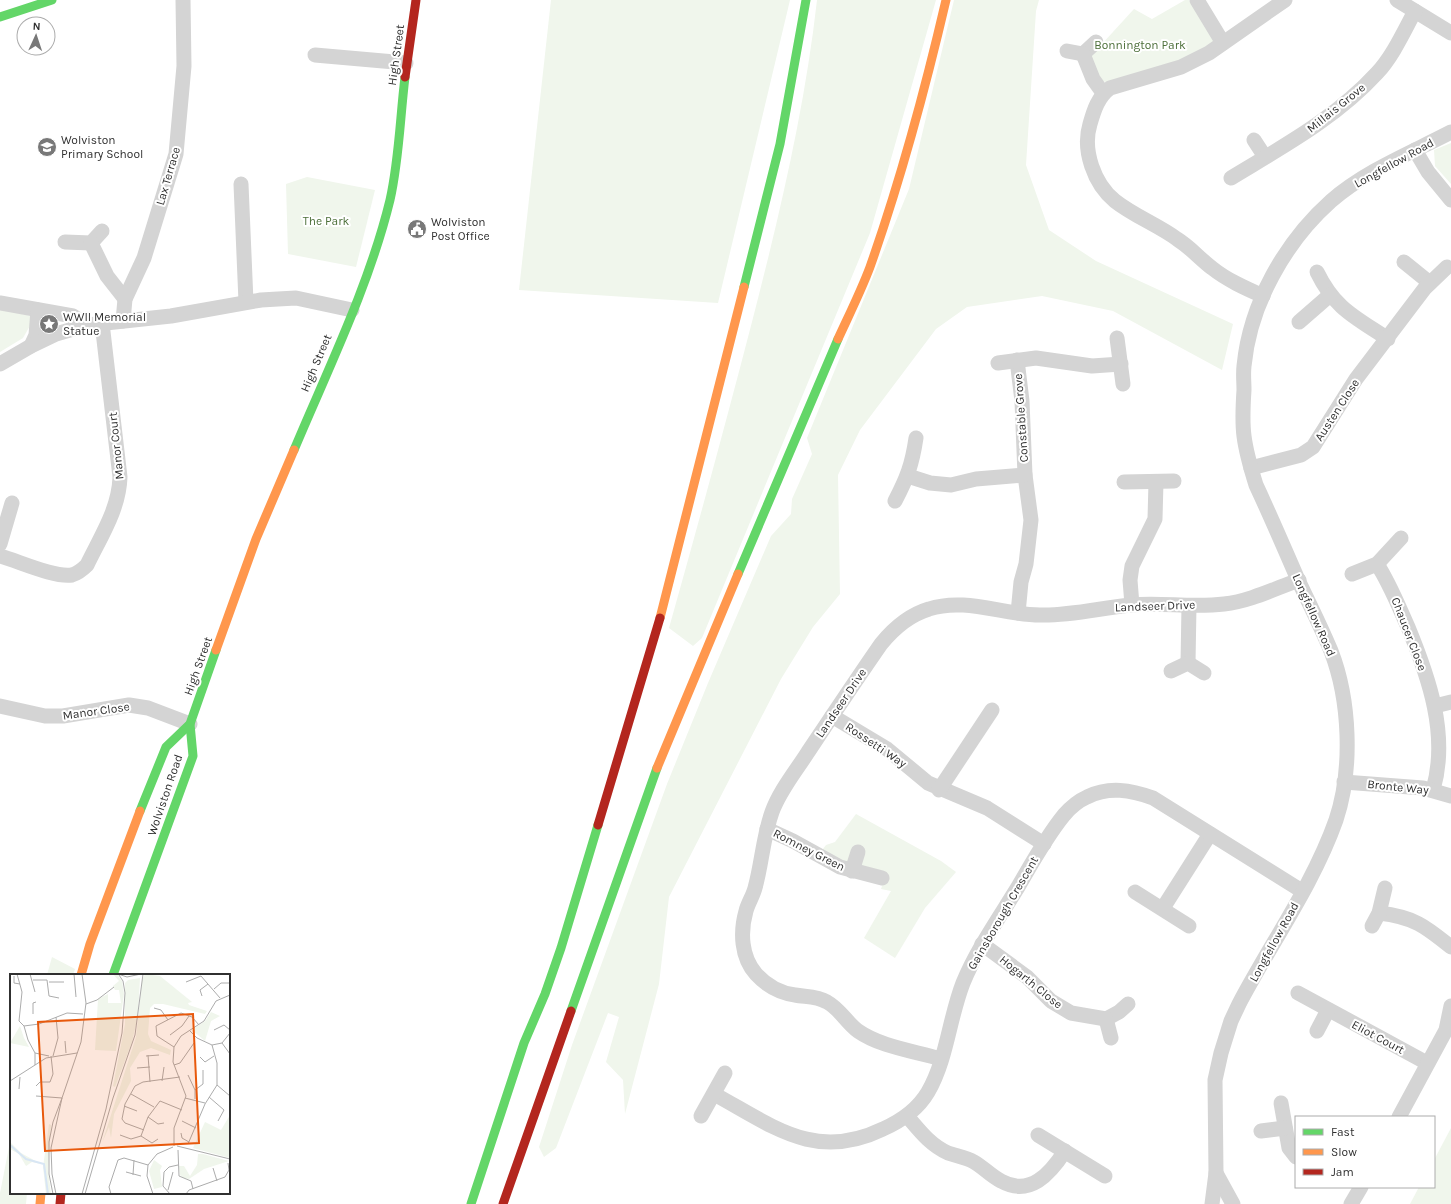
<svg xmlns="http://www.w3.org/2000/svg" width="1451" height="1204" viewBox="0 0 1451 1204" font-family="Karla,sans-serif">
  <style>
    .green { fill: #f0f6ec }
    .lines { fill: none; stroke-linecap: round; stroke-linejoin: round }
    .street { stroke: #d4d4d4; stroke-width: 15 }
    .fast { stroke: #63d668; stroke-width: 9 }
    .slow { stroke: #ff974d; stroke-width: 9 }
    .jam { stroke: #b3261e; stroke-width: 9 }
    .labels { text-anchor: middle; stroke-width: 4; stroke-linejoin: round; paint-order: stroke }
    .park-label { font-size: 12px; fill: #4c6f39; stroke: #fff }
    .street-label { font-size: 12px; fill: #303030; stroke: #fff }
    .poi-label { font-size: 12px; fill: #303030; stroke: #fff; text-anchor: start }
    .inset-river { fill: none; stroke: #d8e6f4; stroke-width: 2 }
    .inset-road { fill: none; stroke: #acacac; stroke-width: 1 }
    .view { fill: #e8590c; fill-opacity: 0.15; stroke: #e8590c; stroke-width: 2 }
    .inset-edge { fill: none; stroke: #303030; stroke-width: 2 }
  </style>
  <rect width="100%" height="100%" fill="#fff"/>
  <!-- green -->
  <g class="green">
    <polygon points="551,0 790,0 718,303 519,290"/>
    <path d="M817,0H936L870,233L702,638L693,646L669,628C698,525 726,422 753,318C780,213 805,107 817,0Z"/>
    <polygon points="954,0 1039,0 1036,11 1026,165 1049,230 1096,261 1233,324 1222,370 1113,311 1042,296 967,307 936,329 860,430 838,475 840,594 813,627 781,679 669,897 659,984 625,1114 623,1080 606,1062 619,1017 608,1013 556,1148 544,1157 539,1147 572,1045 667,784 708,683 771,536 791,514 792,499 812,454 807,438 909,189"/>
    <polygon points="1185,0 1189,0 1213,37 1213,42 1182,62 1108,83 1100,80 1091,56 1134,9 1152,19"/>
    <polygon points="1451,143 1451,184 1435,166 1434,150"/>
    <polygon points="307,177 375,190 356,267 288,254 286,184"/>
    <polygon points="0,309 35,317 23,338 0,352"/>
    <polygon points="856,814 941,861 956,872 925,908 895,958 864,938 891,891 881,889 885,877 820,853 826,845 835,842"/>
    <polygon points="52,957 75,969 73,975 47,975"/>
    <polygon points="1451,1128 1451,1204 1410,1204 1419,1187 1434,1187 1434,1160"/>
    <polygon points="11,1137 11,1193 27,1193 26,1204 0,1204 0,1193"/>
  </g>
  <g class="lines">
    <!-- street -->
    <g class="street">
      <polyline points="1197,0 1223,43"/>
      <polyline points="1397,0 1451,33"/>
      <polyline points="1067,51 1083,54 1096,42"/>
      <polyline points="1083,54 1093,79 1103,93"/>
      <polyline points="315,55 406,63"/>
      <polyline points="1254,140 1265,157"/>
      <polyline points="1415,150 1428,172 1451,200"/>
      <path d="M1231,178C1282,147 1336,118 1377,73C1393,56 1404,31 1415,11"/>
      <polyline points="241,184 246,302"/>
      <polyline points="65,242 91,243 102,231"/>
      <polyline points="91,243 107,276 125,299"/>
      <polyline points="1404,262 1430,283"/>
      <path d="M1317,272C1335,309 1355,317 1388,339"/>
      <path d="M1263,296C1245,288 1227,280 1212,268C1200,259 1190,247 1177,239C1158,225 1134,216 1115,201C1094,184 1082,150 1090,124C1094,110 1098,97 1110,88L1181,67L1209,53L1285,0"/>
      <polyline points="0,303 73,316 87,325"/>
      <polyline points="123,321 125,299 144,258 176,154 184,66 183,0"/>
      <polyline points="1299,322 1330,295"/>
      <polyline points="1117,338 1123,384"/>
      <polyline points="31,346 36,335 38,310"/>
      <polyline points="1017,360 1022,401 1025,475 1031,520 1026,564 1021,582 1018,613"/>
      <polyline points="998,363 1036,358 1092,366 1121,364"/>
      <polyline points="0,364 31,346 56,334 87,325 171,316 261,300 278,299 296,298 352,310"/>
      <polyline points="1251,468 1301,455 1313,447 1356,379 1425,288 1447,267"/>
      <polyline points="908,476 930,483 951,485 976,479 1025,475"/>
      <polyline points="1124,482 1174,481"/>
      <path d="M895,501C907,478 912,465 916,438"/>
      <polyline points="0,544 12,503"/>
      <path d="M0,556C18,561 55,578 72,575C78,573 83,569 87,565C101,536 119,509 120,477L102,323"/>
      <path d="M1377,564C1390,584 1398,605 1408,627C1429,678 1449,735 1433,790"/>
      <polyline points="1352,574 1377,564 1401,538"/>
      <polyline points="1132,605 1130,580 1132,566 1155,519 1156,482"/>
      <polyline points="1188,663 1189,606"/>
      <polyline points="1171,671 1188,663 1204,673"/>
      <polyline points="0,706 45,716 63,716 129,705 148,708 190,724"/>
      <polyline points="1435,706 1451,702"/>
      <polyline points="832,716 887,749 928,783 987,808 1044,844"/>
      <polyline points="1344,782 1423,788 1451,796"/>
      <polyline points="939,790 992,710"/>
      <polyline points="767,829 793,841 840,867 882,878"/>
      <polyline points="852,871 858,852"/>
      <polyline points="1135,892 1189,926"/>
      <polyline points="1163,908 1210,834"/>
      <path d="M1379,913C1414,917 1425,926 1451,947"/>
      <polyline points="1372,926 1379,913 1385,888"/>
      <polyline points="982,944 1027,977 1051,1001 1071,1013 1106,1019 1119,1012 1128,1004"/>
      <polyline points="1298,993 1427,1063"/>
      <polyline points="1106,1019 1111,1038"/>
      <polyline points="1317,1031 1328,1010"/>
      <path d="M941,1059C914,1051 881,1047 858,1031C846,1022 840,1009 827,1002C817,996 806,997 795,995C780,993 766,985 756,974C741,957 740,932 746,911C748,903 753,896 755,888C762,863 763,837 772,812C780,790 796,771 808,752C832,716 856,680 881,644C894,628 909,615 929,609C965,597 1003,615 1040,615C1070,616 1100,608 1130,605C1161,602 1192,608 1224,604C1250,601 1274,589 1299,580"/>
      <path d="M714,1094C773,1126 815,1162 883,1129C901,1121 918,1109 928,1092C947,1059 949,1019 963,983C977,949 999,918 1018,887C1032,863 1046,837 1064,815C1070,808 1078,801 1087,797C1109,786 1131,790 1153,798L1302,891"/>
      <polyline points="1281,1103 1289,1148 1296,1157"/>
      <polyline points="701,1116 725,1073"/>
      <path d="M907,1116C919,1130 930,1145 948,1153C956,1156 966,1157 974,1162C983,1167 991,1176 1001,1181C1030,1197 1050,1174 1065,1151"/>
      <polyline points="1399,1117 1446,1030 1451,1006"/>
      <polyline points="1261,1131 1285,1128"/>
      <polyline points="1038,1135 1105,1176"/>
      <polyline points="1216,1173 1233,1204"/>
      <path d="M1212,1204L1216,1173L1215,1080L1221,1053L1231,1021L1239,1004C1271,943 1313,885 1336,820C1353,769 1350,700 1331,651C1321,627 1310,605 1299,582C1285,550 1271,517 1256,485C1251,469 1246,452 1244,436C1242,421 1243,405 1244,390C1244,382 1243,374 1244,366C1250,304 1285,242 1331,201C1365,171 1411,153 1451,132"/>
      <polyline points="1351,1204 1361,1187"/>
    </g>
    <!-- fast -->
    <g class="fast">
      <polyline points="0,17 52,0"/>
      <polyline points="744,287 780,144 806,0"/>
      <path d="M294,450C328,369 369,286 390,200C399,161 400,118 405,77"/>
      <polyline points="738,574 838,339"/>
      <polyline points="140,811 166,747 190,724 216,650"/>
      <polyline points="113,975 193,756 190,724"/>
      <polyline points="571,1011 657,768"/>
      <polyline points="471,1204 524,1043 545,994 561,948 598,825"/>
    </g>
    <!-- slow -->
    <g class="slow">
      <path d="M838,339C849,315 861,291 870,267C901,179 925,90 946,0"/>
      <polyline points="660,618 744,287"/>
      <polyline points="216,650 256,539 294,450"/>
      <polyline points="657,768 738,574"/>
      <polyline points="81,975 90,944 140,811"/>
      <polyline points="40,1204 41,1193"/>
    </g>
    <!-- jam -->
    <g class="jam">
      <polyline points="405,77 416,0"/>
      <polyline points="598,825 660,618"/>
      <polyline points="60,1204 61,1193"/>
      <polyline points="503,1204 571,1011"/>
    </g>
  </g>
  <!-- icons -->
  <defs>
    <symbol id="school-disc" viewBox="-11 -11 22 22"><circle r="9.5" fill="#787878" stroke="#fff"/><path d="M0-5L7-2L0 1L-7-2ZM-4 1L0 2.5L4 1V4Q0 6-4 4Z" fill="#fff"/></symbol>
    <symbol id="civic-disc" viewBox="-11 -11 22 22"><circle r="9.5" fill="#787878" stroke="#fff"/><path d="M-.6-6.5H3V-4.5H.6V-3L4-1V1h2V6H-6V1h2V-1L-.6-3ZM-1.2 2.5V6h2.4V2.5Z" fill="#fff"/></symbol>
    <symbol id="sight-disc" viewBox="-11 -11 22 22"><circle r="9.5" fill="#787878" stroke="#fff"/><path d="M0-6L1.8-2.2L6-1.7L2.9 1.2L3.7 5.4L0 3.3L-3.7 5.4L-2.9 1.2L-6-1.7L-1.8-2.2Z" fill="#fff"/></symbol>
  </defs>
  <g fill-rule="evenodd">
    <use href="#school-disc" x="36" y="136" width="22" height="22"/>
    <use href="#civic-disc" x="406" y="218" width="22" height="22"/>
    <use href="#sight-disc" x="38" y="313" width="22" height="22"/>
  </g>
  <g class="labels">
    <!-- park labels -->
    <g class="park-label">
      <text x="1140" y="49">Bonnington Park</text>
      <text x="326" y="225">The Park</text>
    </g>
    <!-- street labels -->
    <g class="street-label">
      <text transform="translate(396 55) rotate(-82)" y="4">High Street</text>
      <text transform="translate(1336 108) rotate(-39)" y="4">Millais Grove</text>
      <text transform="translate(1394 163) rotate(-29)" y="4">Longfellow Road</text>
      <text transform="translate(168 176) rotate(-74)" y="4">Lax Terrace</text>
      <text transform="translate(316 363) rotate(-67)" y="4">High Street</text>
      <text transform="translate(1337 410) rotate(-57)" y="4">Austen Close</text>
      <text transform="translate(1021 418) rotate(-94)" y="4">Constable Grove</text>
      <text transform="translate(116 446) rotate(-96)" y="4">Manor Court</text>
      <text transform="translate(1155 606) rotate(-2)" y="4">Landseer Drive</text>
      <text transform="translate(1314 615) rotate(66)" y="4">Longfellow Road</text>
      <text transform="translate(1409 634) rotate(69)" y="4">Chaucer Close</text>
      <text transform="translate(198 666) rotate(-70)" y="4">High Street</text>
      <text transform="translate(841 703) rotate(-56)" y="4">Landseer Drive</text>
      <text transform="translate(96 711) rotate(-8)" y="4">Manor Close</text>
      <text transform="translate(876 745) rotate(34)" y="4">Rossetti Way</text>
      <text transform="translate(1398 787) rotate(6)" y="4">Bronte Way</text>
      <text transform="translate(165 795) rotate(-71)" y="4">Wolviston Road</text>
      <text transform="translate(809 850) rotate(27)" y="4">Romney Green</text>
      <text transform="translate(1003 913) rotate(-60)" y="4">Gainsborough Crescent</text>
      <text transform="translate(1274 942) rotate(-61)" y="4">Longfellow Road</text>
      <text transform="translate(1031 982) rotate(39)" y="4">Hogarth Close</text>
      <text transform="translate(1378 1037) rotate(28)" y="4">Eliot Court</text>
    </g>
    <!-- poi labels -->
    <g class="poi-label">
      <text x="61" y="144">Wolviston<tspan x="61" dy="14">Primary School</tspan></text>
      <text x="431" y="226">Wolviston<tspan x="431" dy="14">Post Office</tspan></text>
      <text x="63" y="321">WWII Memorial<tspan x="63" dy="14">Statue</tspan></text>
    </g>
  </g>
  <!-- overview -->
  <g transform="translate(10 974)">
    <rect width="220" height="220" fill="#fff"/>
    <path d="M103,0H107L112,7L114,20L106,77L85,76L88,25L98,20V29H111L109,16H105L103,12L109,7ZM135,0L150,2L182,28L178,29L179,31L197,37L195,40L153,30H144L140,34L138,60L141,67L161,76L160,81L141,74L130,78L120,94L121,107L104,140L101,164L99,153L92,169L126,63L132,6ZM130,4L128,42L122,68L105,113L103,112L115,50V9L118,6ZM201,38L210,42L201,47L195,67L182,56L195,47ZM10,52L14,64L19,73L0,69ZM220,141V184L183,174L195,148L211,156ZM39,150L41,151L38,196L41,220H36L33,193ZM0,168L11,179L31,190L22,188L16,192L9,180L0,175ZM188,180H193L219,187L194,195L179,205L173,204L170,201L169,192H174L180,202L187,191ZM144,186L152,192L150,196L152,213L144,215L139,197Z" fill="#f0f6ec"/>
    <path class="inset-river" d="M0,171L16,185L34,190L38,220"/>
    <path class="inset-road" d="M7,0L12,18L9,47L14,52M20,0L25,18M64,0L66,23M108,0L117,3L131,0M4,2V9L10,10M23,6H37L39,22L49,24M39,8H54M176,8L191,2L210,24M204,15L211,9H220M192,22L190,16L198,10M76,30L87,26L104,13M144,34L151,36L158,46M23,40V29L26,28M14,52L29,50L57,39L73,40M14,52L18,66L25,79M204,56L214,51L220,56M180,57L187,64L202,71L212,69L220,59M160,61L172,52L179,42M55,67L56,79M212,69L220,80M164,73L147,62L146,52L171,39L182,43L189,51M138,81L140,108M43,82L48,64L46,43M136,82L149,81M190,83L195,88L204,82M25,91V79L39,82M164,91L170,89L184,69M127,94L140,93M178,101L185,116V125M0,107L36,84L67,79M152,107L154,93M207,111L220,122M26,112L30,108H40L43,100L41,82M9,115L10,103M185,116L193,110V96M121,120L144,133M26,122L52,124M199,123L214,136L208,147M175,124L195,129M114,132L127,137M138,143L148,150L154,149M172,147L186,154M134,156L115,149L112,145L115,130L125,112L133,108L170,103M171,159L172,164L179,168M110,161L121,165L131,162L138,143L150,127L172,136M131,162L142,169L148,165M178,170L195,130L207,111V89L202,71M164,172V154L176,122L163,88L164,73L171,62L194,47L206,27L220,21M167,172L220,185M168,176L169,202L181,207L183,215M203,194L207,207M116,198L131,202M123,201L124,186M158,216L163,198M43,220L39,200V168L43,148L52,124M46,220L42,200L41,174L52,124L71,68L76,29L72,0M72,220L96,135L112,59L115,19L113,7L109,1M75,220L103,124L125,61L133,0M101,220L99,213L108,186L114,184L138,191M143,220L137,202L138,191L147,180L163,173M160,220L153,212L154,198L159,193L168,191M176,220L179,216L215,203L219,196L218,189"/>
    <path class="view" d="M183,40L189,169L35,177L28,48Z"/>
    <rect width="220" height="220" class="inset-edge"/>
  </g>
  <!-- legend -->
  <rect x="1295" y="1116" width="140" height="72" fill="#ffffff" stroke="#acacac"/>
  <rect x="1303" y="1129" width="20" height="6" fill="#63d668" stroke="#acacac"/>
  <text x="1331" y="1136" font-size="12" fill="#303030">Fast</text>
  <rect x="1303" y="1149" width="20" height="6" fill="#ff974d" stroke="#acacac"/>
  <text x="1331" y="1156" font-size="12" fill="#303030">Slow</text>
  <rect x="1303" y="1169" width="20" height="6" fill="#b3261e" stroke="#acacac"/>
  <text x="1331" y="1176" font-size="12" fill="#303030">Jam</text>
  <!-- north arrow -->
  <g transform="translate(36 36) rotate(3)"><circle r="19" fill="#ffffff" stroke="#acacac"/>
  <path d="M0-3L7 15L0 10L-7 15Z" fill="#787878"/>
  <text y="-6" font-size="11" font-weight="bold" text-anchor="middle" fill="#303030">N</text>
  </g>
</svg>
